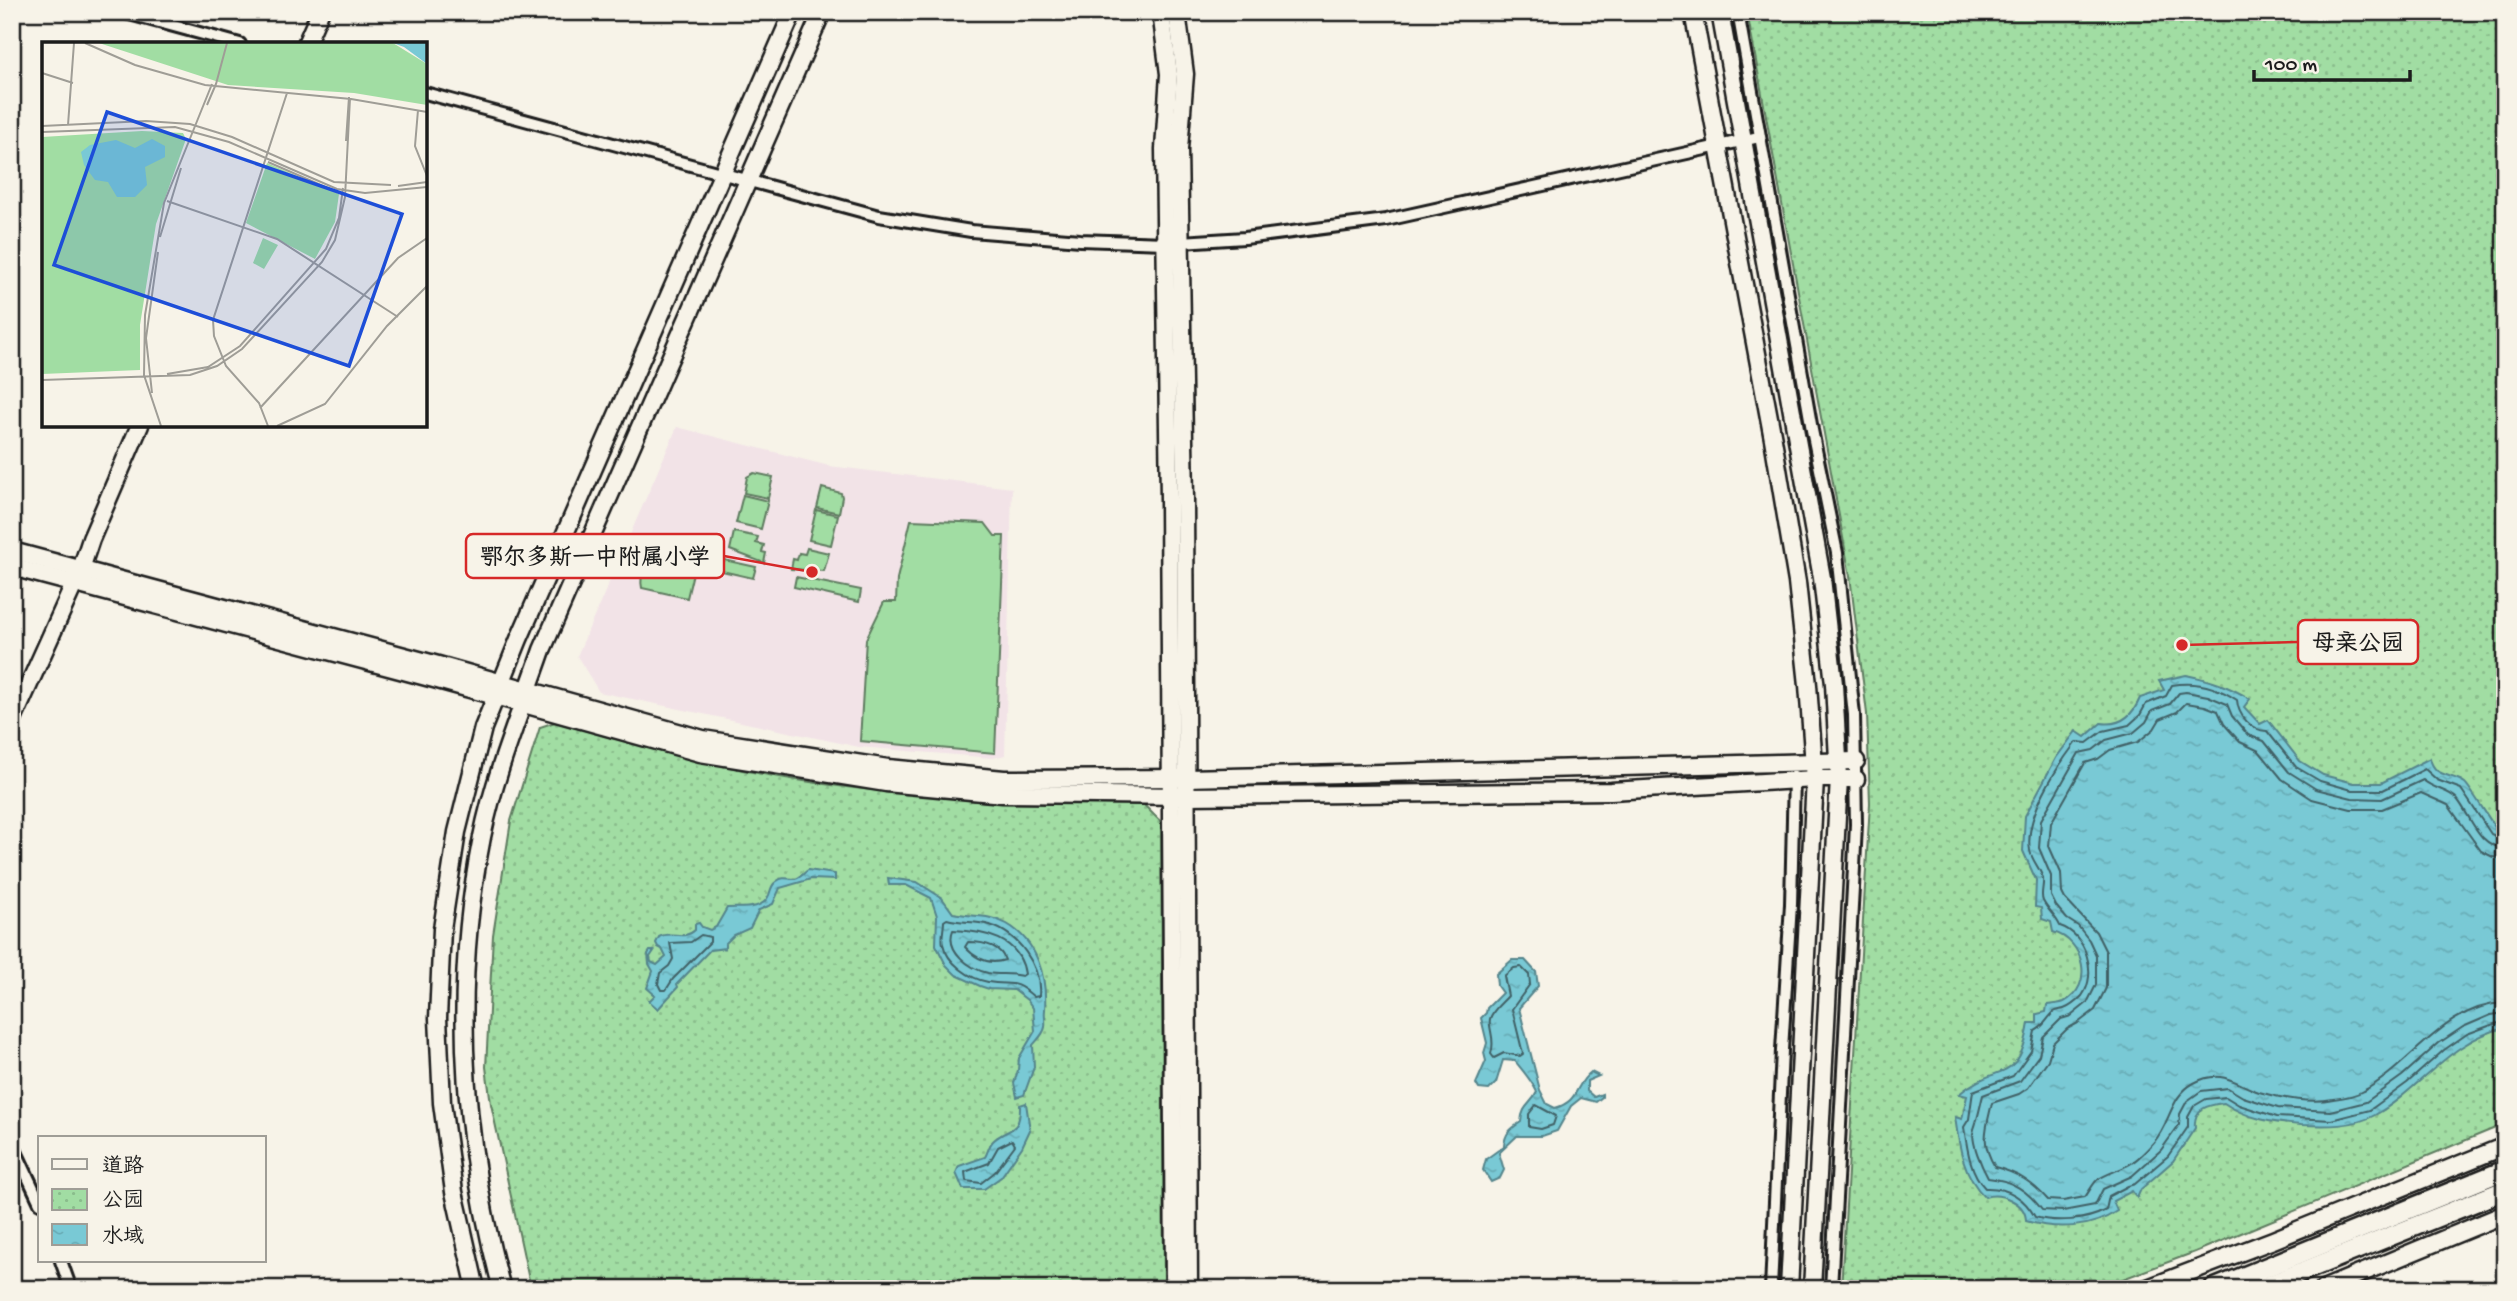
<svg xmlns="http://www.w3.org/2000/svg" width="2517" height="1301" viewBox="0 0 2517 1301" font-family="'Gochi Hand','LXGW WenKai TC',sans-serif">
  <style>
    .built { fill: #f2e3e7 }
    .green { fill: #a1dda3; stroke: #5e7c60; stroke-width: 2 }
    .park { fill: url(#park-dots); stroke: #5e7c60; stroke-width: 2 }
    .water { fill: url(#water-ripples); stroke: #54848b; stroke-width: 2 }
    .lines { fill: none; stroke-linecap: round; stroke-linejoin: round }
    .shore { stroke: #416166; stroke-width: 2 }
    .street-casing { stroke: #1c1c1c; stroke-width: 16 }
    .secondary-casing { stroke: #1c1c1c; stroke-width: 21 }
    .primary-casing { stroke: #1c1c1c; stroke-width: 23 }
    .street { stroke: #f7f3e8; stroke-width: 10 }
    .secondary { stroke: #f7f3e8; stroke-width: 16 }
    .primary { stroke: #f7f3e8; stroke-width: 18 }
    .inset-road { fill: none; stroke: #9f9d96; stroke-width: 2 }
    .view { fill: #1d4ed8; fill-opacity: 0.15; stroke: #1d4ed8; stroke-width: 3.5 }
    .inset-edge { fill: none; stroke: #1c1c1c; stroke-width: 3.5 }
    .leader { fill: none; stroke: #d62828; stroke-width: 2.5 }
    .callout-dot { fill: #d62828; stroke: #f7f3e8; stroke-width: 2.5 }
    .callout { fill: #f7f3e8; stroke: #d62828; stroke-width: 2.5 }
    .callout-label { font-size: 23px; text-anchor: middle; font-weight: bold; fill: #1c1c1c }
  </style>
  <defs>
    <pattern id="park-dots" width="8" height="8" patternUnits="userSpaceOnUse" patternTransform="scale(1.75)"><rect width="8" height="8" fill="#a1dda3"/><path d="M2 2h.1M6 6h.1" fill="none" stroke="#8abd8c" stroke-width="1.8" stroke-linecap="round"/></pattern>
    <pattern id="water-ripples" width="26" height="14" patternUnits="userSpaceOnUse" patternTransform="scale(1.75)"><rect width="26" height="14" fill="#79c9d5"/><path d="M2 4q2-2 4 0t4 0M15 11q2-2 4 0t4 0" fill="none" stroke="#68acb6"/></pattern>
  </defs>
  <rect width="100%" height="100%" fill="#f7f3e8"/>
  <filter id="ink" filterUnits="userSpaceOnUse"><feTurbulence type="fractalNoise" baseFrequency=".0143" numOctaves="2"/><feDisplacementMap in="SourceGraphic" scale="14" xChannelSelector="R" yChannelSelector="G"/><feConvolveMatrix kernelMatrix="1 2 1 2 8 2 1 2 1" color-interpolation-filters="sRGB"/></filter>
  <g filter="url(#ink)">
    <!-- built -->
    <polygon class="built" points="677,427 829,466 1012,488 1005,755 993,758 859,747 599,692 577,656"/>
    <!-- green -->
    <g class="green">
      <polygon points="754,473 773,477 768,498 744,493 747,477"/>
      <polygon points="822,488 841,493 842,497 839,513 817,508"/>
      <polygon points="743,495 768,501 761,529 736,523"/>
      <polygon points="816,510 838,515 831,545 809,540"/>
      <polygon points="911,520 985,523 995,536 1004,536 995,753 860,741 866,639 884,602 896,602 897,579"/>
      <polygon points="734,532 758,537 756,543 764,545 762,552 766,553 764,563 730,550"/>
      <path d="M658,548L697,556L687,598L642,588C639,576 647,555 658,548Z"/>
      <polygon points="807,548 829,553 824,571 791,569 793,559 797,560 799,553 805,554"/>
      <polygon points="706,556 756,567 753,578 704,567"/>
      <polygon points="796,577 861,590 859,602 794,587"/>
    </g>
    <!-- park -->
    <g class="park">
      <polygon points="1747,12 2505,12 2505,1124 2195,1252 2096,1289 1841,1289 1870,803 1867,714 1850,576"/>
      <path d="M555,722C610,737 664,753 720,765C858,797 1001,801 1143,804L1161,822L1164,1289H531L491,1104L486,1067L493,935L511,821L540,727Z"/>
    </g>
    <!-- water -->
    <g class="water">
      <path d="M2186,675C2210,680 2229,686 2250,699L2244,707L2260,724L2268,720L2300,761L2323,775L2354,783H2381L2430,758C2434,778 2451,773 2465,783C2469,786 2491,822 2497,830L2505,834V1028C2451,1039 2421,1089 2375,1115C2354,1127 2325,1126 2301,1125C2274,1123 2247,1119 2224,1103C2208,1105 2193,1108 2195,1128L2173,1161L2141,1189L2137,1198L2132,1191L2113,1201L2117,1211C2091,1229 2056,1230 2026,1221C2026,1202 2000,1192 1985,1197C1963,1176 1959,1146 1955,1117L1962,1119L1967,1096L1959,1094C1997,1061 2019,1087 2029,1023H2037V1014L2046,1012L2047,1005C2052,1004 2059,1004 2064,1002C2095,986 2084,940 2053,932L2051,922L2042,919L2041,908L2035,907L2036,880L2023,851L2025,816L2056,758L2076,731L2085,737L2101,723C2121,726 2133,715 2140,698L2164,690L2159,681Z"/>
      <path d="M808,870L835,874V880L811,879L780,888L773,904L759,910L750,928L734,935L725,944V948L710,950L677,984L678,987L658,1009L649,1001L655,995L647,988L653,971L649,964L648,954L650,951H654L650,957L651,962L657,965L666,957L662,949L658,947L656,943L659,937C672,930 683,941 695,930V924L699,923L702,927L710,930L716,927L727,908C741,907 763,911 769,895C771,889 772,884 777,881C784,876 787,879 794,879C800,879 803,873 808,870Z"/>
      <path d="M888,878L917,882L942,898L953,913C972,917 990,914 1007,924C1038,942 1047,977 1045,1010C1044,1016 1046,1021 1045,1027C1044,1034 1037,1040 1033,1045L1034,1067L1024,1095L1017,1097L1014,1083L1018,1070L1019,1058L1035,1031L1033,1008L1027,1000L1014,990L989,989L980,986L956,975L946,965L936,945L937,916L931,898L906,885H889Z"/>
      <path d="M1512,960H1525L1536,972L1538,986L1519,1008L1540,1090L1547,1104L1555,1108C1580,1101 1574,1085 1591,1072L1599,1076L1587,1081V1091L1594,1097L1602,1094V1097L1596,1102L1581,1098L1571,1106L1557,1131L1542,1136H1517L1499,1153L1504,1170L1500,1178L1491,1182L1483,1170L1486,1159L1504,1146C1505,1133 1510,1129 1521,1122C1522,1105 1531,1105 1537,1092C1532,1081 1523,1071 1515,1061L1503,1060L1496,1083L1489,1090L1479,1089L1476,1084L1486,1061L1484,1053L1487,1043L1481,1018L1486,1013L1487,1008L1502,993L1497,986L1496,974Z"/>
      <path d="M1026,1103L1030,1130L1022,1147L1001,1177L984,1189H963L956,1173L959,1166L985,1157C988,1152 989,1145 993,1141C1007,1127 1021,1135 1020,1105Z"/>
    </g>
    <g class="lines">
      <!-- shore -->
      <g class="shore">
        <path d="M2505,840L2491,834L2461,789L2437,780L2425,769L2383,790H2352L2320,781L2296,767L2267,731C2251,731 2238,715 2237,700C2218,687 2195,681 2172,685L2166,696L2146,704L2140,715L2129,725L2103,731L2087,743L2076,742C2057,767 2024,817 2030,850C2031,860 2041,869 2043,879C2044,886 2040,895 2043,901C2048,911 2056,916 2060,926C2086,934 2098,974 2082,996C2078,1000 2070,1007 2064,1009C2061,1010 2057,1010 2054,1012C2047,1018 2044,1027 2035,1031L2031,1051L2013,1076L1973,1091L1969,1119L1964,1127C1967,1148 1970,1173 1985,1188C2007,1187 2024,1197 2035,1217C2056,1223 2086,1221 2106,1210L2109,1196L2128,1186L2135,1184L2168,1156L2188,1127V1117L2194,1106L2206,1099L2226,1097L2239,1105L2277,1117L2331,1120L2370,1110L2407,1083L2444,1050L2467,1034L2494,1024L2505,1022"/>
        <path d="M2505,848C2478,847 2471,816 2457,799C2449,790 2433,789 2423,780L2382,799L2352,798L2316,789L2289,772L2264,741L2248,735L2232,716L2227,704L2208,696L2186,692L2179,693L2170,704L2152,711L2146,722L2133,733L2106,740L2093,750L2079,753L2041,820L2039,848L2051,876V896L2056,906L2067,919L2078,926L2089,940L2096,955V985L2087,1003L2071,1016L2061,1019L2043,1037L2039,1055L2020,1081L1983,1095C1980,1107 1978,1118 1974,1129C1970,1141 1982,1167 1988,1178C2012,1180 2028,1191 2042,1210L2063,1211L2095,1205L2103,1189L2132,1176L2161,1150L2179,1125L2180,1114L2187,1101L2201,1091L2228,1088L2243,1097L2278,1108L2330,1111L2366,1102L2402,1076L2439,1043L2463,1027L2491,1015L2505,1013"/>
        <path d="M2505,859L2493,857L2481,851L2448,805L2421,793L2382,809H2351L2312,799L2282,779L2259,751L2240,742L2224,724L2218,711L2205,706L2186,703L2177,712L2160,719L2154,729L2138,742L2110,750L2098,759L2085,763L2051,823L2049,846L2061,873L2062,893L2065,899L2096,932L2106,952V988L2095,1010L2078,1023L2067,1029L2053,1043L2048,1060L2028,1088L2019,1094L1992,1103C1986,1129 1980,1142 1995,1167C2018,1173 2032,1182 2048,1200L2063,1201L2085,1197C2089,1192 2092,1185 2097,1180C2106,1174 2117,1171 2126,1166C2135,1162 2147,1150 2154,1142C2171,1122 2170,1096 2194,1083C2222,1068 2235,1084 2259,1092C2281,1098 2310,1104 2333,1099C2342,1098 2355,1096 2363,1091C2412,1065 2444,1005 2505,1003"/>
        <path d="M947,919C961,923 976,921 990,925C1018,934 1042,966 1039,996L1034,997C1013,978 1012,986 988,982C970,979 947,963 943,944C941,937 944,929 944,921Z"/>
        <path d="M953,930C984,931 1020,938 1025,974L1022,976C1011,973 999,975 988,973C970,969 945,951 953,930Z"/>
        <polygon points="701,935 710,937 710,942 673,979 666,990 661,990 658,984 660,973 669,966 673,959 670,943 691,942"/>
        <path d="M968,942C983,942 1000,945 1005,960C990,965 976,959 965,947Z"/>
        <path d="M1521,967L1529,975L1530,984L1512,1009L1523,1054L1520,1056L1504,1053L1494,1058L1491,1054C1496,1038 1488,1029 1490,1019C1492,1010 1502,1003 1508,996L1504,976L1514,968Z"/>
        <polygon points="1536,1105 1556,1116 1553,1125 1541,1129 1529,1127 1529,1114"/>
        <polygon points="1012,1140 1015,1145 995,1172 981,1183 966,1181 965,1172 989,1163 998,1147"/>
      </g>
      <defs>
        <g id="street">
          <polyline points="122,12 240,44"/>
          <polyline points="1738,12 1812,430 1837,553 1854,715 1856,824 1853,888 1831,1289"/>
          <polyline points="425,93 879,216 971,231 1080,240 1165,243 1245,238 1386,220 1759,137"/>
          <polyline points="12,1143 40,1203"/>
          <polyline points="61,1261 71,1289"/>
          <polyline points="1771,1289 1782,1050 1791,904 1794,776"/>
        </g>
        <g id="secondary">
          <polyline points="1161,12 1169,74 1164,149 1169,499 1174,1289"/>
          <polyline points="1177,12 1185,74 1179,149 1185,499 1189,1289"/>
          <polyline points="1693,12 1773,439 1797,582 1808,685 1815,779 1789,1289"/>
          <polyline points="1720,12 1822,578 1834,684 1839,778 1812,1289"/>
          <polyline points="306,44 320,12"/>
          <polyline points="12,551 438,665 703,739 888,768 1004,779 1187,778 1856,761"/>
          <polyline points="12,567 434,679 700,753 886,783 1003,794 1187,796 1611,791 1815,779 1856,779"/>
          <polyline points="12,722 81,569 91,539 140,425"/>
          <polyline points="476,1289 454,1192 442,1103 438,1018 442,929 457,832 483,728 519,639 793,12"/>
          <path d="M502,1289C462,1141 452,988 482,837C495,773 521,711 542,650L822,12"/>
          <polyline points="2145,1289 2273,1240 2505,1146"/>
          <polyline points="2323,1289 2505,1214"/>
        </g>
        <g id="primary">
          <polyline points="2213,1289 2505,1170"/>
          <polyline points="2259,1289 2505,1190"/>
        </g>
      </defs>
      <!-- street casing -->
      <use href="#street" class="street-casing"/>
      <!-- secondary casing -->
      <use href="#secondary" class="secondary-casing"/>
      <!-- primary casing -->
      <use href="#primary" class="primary-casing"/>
      <!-- street -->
      <use href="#street" class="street"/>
      <!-- secondary -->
      <use href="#secondary" class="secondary"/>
      <!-- primary -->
      <use href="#primary" class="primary"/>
    </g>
  </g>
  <!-- overview -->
  <g transform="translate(42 42)">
    <rect width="385" height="385" fill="#f7f3e8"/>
    <path d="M221,196L236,203L222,227L211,221Z" fill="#a1dda3"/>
    <path d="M57,1H351L385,22V63L312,51L186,43ZM100,89L141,91L144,97L114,182L98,283V328L0,332V95ZM225,121L297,152L293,180L273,217L204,181Z" fill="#a1dda3"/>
    <path d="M351,1H385V22L362,5ZM110,97L123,104V115L103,125L105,143L93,155H75L66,140L53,138L42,123L39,110L48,103L74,98L93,106Z" fill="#79c9d5"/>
    <path class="inset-road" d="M43,1L93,23L163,43L309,57L385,70M0,31L31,41M174,42L185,1M165,63L174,42M376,68L373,104L385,134M26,83L32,1M0,84L104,79L148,82L190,95L292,140L349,143M0,90L133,85L187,100L295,147L323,151L385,145M304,99L307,55M226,120L288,147M356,144L385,140M125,159L235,197L356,275M118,195L139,126M125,332L166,325L198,304L284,207L297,176L301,146M0,338L148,333L175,324L200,307L280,220L293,198L303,155L308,56M110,351L104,296L116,210M218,366L356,216L385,196M119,384L102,333L103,273L122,161L170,42M226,384L217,361L184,324L172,294L171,278L245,51M235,384L283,362L345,284L385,244"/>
    <path class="view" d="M65,70L360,172L307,324L12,223Z"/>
    <rect width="385" height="385" class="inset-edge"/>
  </g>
  <!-- callouts -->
  <path class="leader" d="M812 572L724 556M2182 645L2298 642"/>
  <g class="callout-dot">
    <circle cx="812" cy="572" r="7"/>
    <circle cx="2182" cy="645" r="7"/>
  </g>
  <g class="callout">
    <rect x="466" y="534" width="258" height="44" rx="7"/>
    <rect x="2298" y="620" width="120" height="44" rx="7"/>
  </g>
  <g class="callout-label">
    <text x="595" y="564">鄂尔多斯一中附属小学</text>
    <text x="2358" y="650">母亲公园</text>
  </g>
  <!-- margin -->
  <rect width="2517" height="1301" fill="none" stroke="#f7f3e8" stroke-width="42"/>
  <rect x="21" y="21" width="2475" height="1259" fill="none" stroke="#1c1c1c" stroke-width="2.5" filter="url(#ink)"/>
  <!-- legend -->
  <rect x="38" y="1136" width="228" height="126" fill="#f7f3e8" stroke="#9f9d96" stroke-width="2"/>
  <rect x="52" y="1159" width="35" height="10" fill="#f7f3e8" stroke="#9f9d96" stroke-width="2"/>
  <text x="102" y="1172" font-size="21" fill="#1c1c1c">道路</text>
  <rect x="52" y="1189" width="35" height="21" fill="url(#park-dots)" stroke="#9f9d96" stroke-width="2"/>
  <text x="102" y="1206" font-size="21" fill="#1c1c1c">公园</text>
  <rect x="52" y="1224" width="35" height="21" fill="url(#water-ripples)" stroke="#9f9d96" stroke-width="2"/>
  <text x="102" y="1242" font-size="21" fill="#1c1c1c">水域</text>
  <!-- scale -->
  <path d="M2254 70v10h156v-10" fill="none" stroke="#1c1c1c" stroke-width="3.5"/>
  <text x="2265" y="70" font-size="21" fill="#1c1c1c" stroke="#f7f3e8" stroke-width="5" paint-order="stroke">100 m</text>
</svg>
